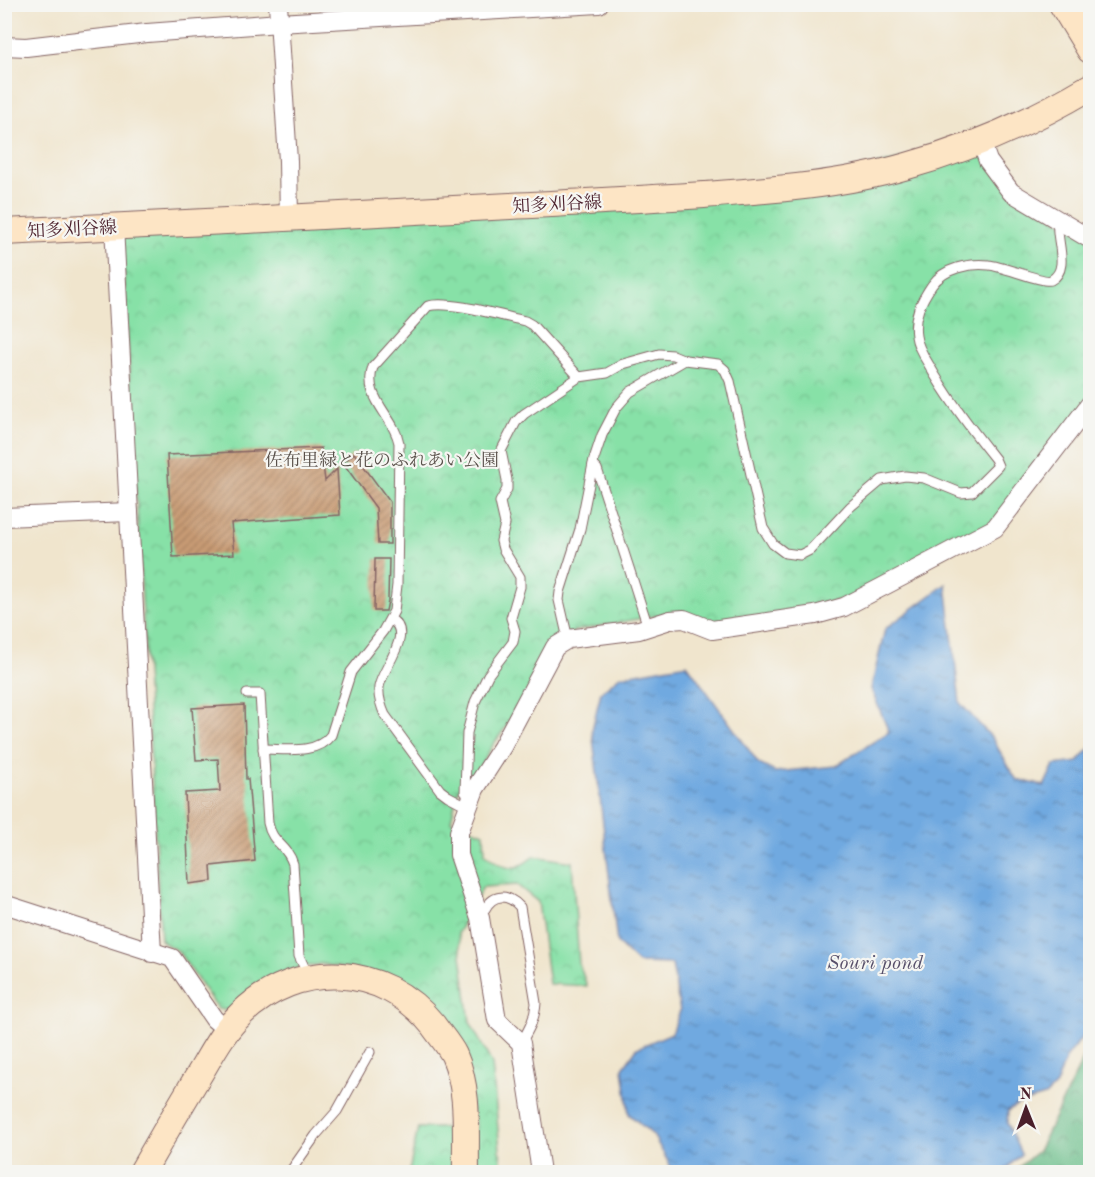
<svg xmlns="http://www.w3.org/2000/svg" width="1095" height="1177" viewBox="0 0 1095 1177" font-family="'Old Standard TT','Noto Serif JP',serif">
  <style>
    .forest { fill: url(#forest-crowns); stroke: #5c6f5c; stroke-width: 1.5 }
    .park { fill: url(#park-crowns); stroke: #688069; stroke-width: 1.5 }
    .water { fill: url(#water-ripples); stroke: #5d6486; stroke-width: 1.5 }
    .building { fill: url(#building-hatch) }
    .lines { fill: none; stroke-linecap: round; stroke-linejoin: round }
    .lane-casing { stroke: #846464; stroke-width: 11 }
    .street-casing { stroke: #846464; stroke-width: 20 }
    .secondary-casing { stroke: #846464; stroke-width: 28 }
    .lane { stroke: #fff; stroke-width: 9 }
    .street { stroke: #fff; stroke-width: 18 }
    .secondary { stroke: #fde5c5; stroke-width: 26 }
    .labels { text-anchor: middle; stroke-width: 4.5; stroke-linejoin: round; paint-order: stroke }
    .street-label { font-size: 18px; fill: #4a1f2b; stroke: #f6f6f2 }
    .park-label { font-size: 18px; fill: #59504a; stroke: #f6f6f2 }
    .water-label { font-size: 20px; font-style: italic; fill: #574f6a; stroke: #f6f6f2 }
  </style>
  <defs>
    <pattern id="forest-crowns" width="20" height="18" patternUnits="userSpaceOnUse" patternTransform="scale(1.5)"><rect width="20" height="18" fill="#6dbf8c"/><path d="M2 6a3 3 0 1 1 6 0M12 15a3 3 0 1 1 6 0" fill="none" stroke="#5c9b73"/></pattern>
    <pattern id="park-crowns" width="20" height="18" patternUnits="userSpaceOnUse" patternTransform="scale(1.5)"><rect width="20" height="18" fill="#87e1a7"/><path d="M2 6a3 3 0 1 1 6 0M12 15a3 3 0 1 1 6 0" fill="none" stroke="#76c190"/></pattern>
    <pattern id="water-ripples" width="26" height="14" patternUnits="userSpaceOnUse" patternTransform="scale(1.5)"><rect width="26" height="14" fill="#70a9e0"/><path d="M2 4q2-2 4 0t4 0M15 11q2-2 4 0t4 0" fill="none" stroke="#5e89b6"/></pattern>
    <pattern id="building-hatch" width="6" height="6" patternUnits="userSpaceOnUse" patternTransform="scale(1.5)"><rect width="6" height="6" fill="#c89b74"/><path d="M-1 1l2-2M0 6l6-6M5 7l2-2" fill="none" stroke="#a47e5f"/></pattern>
  </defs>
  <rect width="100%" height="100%" fill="#f6f6f2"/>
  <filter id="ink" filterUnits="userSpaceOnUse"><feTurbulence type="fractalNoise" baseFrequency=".0167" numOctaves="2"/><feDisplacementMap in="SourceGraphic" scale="12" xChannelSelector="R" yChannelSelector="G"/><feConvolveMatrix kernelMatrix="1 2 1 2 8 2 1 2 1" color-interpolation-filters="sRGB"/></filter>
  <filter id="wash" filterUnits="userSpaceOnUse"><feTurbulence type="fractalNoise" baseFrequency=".008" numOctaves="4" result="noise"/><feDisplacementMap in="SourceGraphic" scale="24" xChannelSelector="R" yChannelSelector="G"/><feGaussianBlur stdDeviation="1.35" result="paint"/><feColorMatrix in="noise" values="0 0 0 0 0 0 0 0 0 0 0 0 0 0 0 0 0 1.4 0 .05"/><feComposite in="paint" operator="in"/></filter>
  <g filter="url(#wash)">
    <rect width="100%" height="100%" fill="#f0e5cd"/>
    <!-- forest -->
    <polygon class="forest" points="1090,1045 1090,1172 1013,1172 1038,1151"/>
    <!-- park -->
    <path class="park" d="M981,141L1011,192L1090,239V404L995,528L875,592L712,630L680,611L574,631L493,745L472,779L458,790L451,821L484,833L485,854C506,870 513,874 534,856L572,862L579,964L587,986L549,984L538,902L517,885L483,887L458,933L470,1022L492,1064L502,1172H409L418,1128H476L458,1040L441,1015L410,987L385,975L320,964L290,970L274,978L230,1011L218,1009L178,951L161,941L123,257L114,226L764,191Z"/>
    <!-- water -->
    <polygon class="water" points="946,584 960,703 992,738 1016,779 1044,786 1054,765 1078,762 1090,748 1090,1027 1066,1058 1056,1085 1045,1096 1018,1104 1008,1111 1007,1123 1021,1154 1003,1172 979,1172 975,1168 971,1172 674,1172 653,1135 629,1114 623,1068 637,1048 672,1033 680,1011 672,964 638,963 617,943 592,730 601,692 620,676 687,664 759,764 775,772 836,766 889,732 871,689 885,629"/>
    <g id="blocks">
      <!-- building -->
      <g class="building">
        <polygon points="321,448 325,481 337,469 340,515 231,523 234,554 173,557 167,455"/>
        <polygon points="354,453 390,502 390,544 378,544 376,508 343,463"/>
        <polygon points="375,559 389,559 388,601 386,611 374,611"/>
        <polygon points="244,705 246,779 248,779 255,861 211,866 212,881 189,884 185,793 220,791 218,759 196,760 192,708"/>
      </g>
    </g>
  </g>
  <g filter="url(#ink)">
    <use href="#blocks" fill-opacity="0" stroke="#846464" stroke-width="1.5"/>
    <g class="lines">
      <defs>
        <g id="lane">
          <polyline points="593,465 597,469 648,627"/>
          <path d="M390,619C416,632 382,668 379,687C378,697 381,706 385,715L440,790L448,796L469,807"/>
          <path d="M568,639L559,600L560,592L580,529L594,459L602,435L616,408L630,392L685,360L718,364L725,370L730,381L763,528L773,544L785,553L800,555L810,550L850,507L882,480L905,476L924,478L961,493L972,492L998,466L995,459C971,429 948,399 929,365C924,357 917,346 916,336C913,317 921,301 932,285C944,268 969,263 989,265C1002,266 1044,283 1051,280C1072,269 1053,235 1059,220"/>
          <path d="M247,694H260L268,823C272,844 287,844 293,864L299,956L308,975"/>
          <path d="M263,749C286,749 316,755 331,735L351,672L383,631L394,611L397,585L399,443C394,416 362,397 373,367L428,306C449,300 502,316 525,321L532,325L579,377"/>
          <polyline points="472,797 465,792 467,733 475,702 488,675 513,642 515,631 511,618 520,587 520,577 503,549 501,541 505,524 500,502 507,489 507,480 501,451 516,422 524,414 579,377 607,373 623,364 659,354 673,355 685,360"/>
          <path d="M478,910L485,909C494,893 508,894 520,907L536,1003C535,1019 529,1029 521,1043"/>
          <polyline points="290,1172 316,1135 337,1111 370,1052"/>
        </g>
        <g id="street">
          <polyline points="278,4 288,161 289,219"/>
          <polyline points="4,46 26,47 147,33 279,23 599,4"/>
          <polyline points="981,141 988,161 1011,192 1090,239"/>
          <polyline points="114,226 152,953"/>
          <polyline points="4,517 129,512"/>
          <polyline points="4,904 172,958 214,1019 227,1030"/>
          <polyline points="541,1172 521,1043 497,1020 480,918 459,855 459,832 475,789 502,747 555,647 568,639 639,630 670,620 684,619 712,630 815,615 844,607 995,528 1090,404"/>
        </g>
        <g id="secondary">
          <polyline points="1062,4 1090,50"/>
          <path d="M4,232C173,223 341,216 510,206C574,203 639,199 704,195C772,190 842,185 907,166C972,148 1033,121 1090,87"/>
          <path d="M142,1172C160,1141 178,1109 197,1078C210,1057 222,1032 241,1014C298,959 383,963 433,1025C440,1035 449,1045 454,1055C470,1091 465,1135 466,1172"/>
        </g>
      </defs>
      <!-- lane casing -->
      <use href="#lane" class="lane-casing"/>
      <!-- street casing -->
      <use href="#street" class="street-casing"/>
      <!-- secondary casing -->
      <use href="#secondary" class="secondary-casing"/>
      <!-- lane -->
      <use href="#lane" class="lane"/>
      <!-- street -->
      <use href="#street" class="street"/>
      <!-- secondary -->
      <use href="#secondary" class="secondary"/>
    </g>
  </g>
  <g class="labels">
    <!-- street labels -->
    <g class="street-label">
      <text transform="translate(557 204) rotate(-3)" y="6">知多刈谷線</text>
      <text transform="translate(72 229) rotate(-3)" y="6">知多刈谷線</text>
    </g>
    <!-- park labels -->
    <g class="park-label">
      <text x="382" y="466">佐布里緑と花のふれあい公園</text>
    </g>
    <!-- water labels -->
    <g class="water-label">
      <text x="875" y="969">Souri pond</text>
    </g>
  </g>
  <!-- margin -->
  <rect width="1095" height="1177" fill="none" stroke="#f6f6f2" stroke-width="24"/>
  <!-- north arrow -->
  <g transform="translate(1026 1108) rotate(359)" stroke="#f6f6f2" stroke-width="4.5" paint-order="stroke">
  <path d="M0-4.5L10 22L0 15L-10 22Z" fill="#4a1f2b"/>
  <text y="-9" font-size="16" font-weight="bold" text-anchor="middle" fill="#4a1f2b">N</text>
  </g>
</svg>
